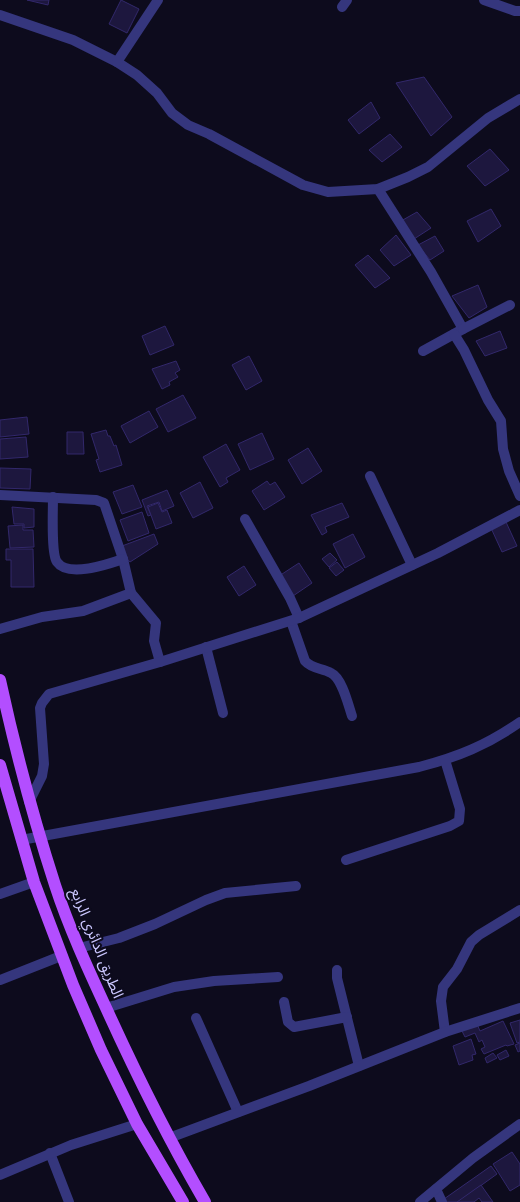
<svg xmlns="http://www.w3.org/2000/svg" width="520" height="1202" viewBox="0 0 520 1202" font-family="'PT Sans','Noto Sans Arabic',sans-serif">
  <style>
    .building { fill: #1d173e; stroke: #32286b }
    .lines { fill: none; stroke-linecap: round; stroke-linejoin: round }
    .minor { stroke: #35367d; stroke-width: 10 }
    .primary { stroke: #b34eff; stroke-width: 12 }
    .labels { text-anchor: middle; stroke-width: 4; stroke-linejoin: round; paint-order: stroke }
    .street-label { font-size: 15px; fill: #cbc7ff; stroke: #0d0b1d }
  </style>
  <rect width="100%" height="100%" fill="#0d0b1d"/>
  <!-- building -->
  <g class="building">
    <polygon points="27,0 49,0 48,5"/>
    <polygon points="121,0 139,9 127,33 109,24"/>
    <polygon points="424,77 452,117 431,136 396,83"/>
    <polygon points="371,102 380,118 359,134 348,120"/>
    <polygon points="390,134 402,147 382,162 369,150"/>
    <polygon points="490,149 509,170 485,186 467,166"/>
    <polygon points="491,209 501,226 478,242 467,221"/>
    <polygon points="417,212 431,228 414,239 401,221"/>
    <polygon points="396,235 411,255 394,266 380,250"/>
    <polygon points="435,236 444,251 430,260 418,245"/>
    <polygon points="368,255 390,278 375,288 355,265"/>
    <polygon points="478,285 487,307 469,318 452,296"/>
    <polygon points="165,326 174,345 150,355 142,336"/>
    <polygon points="500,331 507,348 485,356 476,341"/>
    <polygon points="249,356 262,381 246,390 232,365"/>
    <polygon points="176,361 180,370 175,373 178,377 169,382 170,385 162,389 152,369"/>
    <polygon points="183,395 196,418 168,432 156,409"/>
    <polygon points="149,411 158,427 130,443 121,426"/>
    <polygon points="27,417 29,434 0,437 0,420"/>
    <polygon points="106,430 108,436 110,436 114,446 116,445 122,465 100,472 96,460 99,459 91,434"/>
    <polygon points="67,432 83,432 84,454 67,454"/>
    <polygon points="262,433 274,459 250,470 238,444"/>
    <polygon points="26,437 28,457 0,459 0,439"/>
    <polygon points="226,444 240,470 226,478 228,482 220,487 203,457"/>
    <polygon points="308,448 322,471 302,484 288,460"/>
    <polygon points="0,468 31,469 30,489 0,488"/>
    <polygon points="267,481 270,485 275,482 285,497 264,510 252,491"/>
    <polygon points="200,482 213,508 193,518 180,493"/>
    <polygon points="133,485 142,507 122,514 113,492"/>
    <polygon points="167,490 174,506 162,511 159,502 147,506 151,515 148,516 142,500"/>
    <polygon points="158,503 162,512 167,510 172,523 156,529 148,507"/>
    <polygon points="342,503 349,517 325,527 327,532 322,535 311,515"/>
    <polygon points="12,507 34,509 34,527 24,528 24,524 14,524"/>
    <polygon points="142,512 149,533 128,541 120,520"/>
    <polygon points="506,522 517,546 502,552 491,528"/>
    <polygon points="23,525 23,530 33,530 34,547 10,548 8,526"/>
    <polygon points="154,534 158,544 130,562 124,557 122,546"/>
    <polygon points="353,534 365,557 345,568 333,544"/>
    <polygon points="6,549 33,549 34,587 11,587 11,560 6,560"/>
    <polygon points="330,553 337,560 329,567 322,559"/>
    <polygon points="337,562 344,570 336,576 329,568"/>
    <polygon points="299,563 312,583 293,596 279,576"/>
    <polygon points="244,566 256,585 239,596 227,577"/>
    <polygon points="520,1020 520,1042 517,1043 510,1023"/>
    <polygon points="503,1021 514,1044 507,1046 506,1045 484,1054 481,1049 485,1047 482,1040 479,1042 475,1033 465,1037 462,1031 477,1024 480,1031"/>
    <polygon points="471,1039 476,1054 472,1055 473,1060 459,1065 453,1046"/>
    <polygon points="520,1043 520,1051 518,1052 515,1045"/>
    <polygon points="506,1050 509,1056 500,1060 497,1055"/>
    <polygon points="493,1053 497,1058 487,1063 485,1058"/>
    <polygon points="512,1152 520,1164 520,1185 510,1191 493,1164"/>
    <polygon points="491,1166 497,1174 458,1202 446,1202 444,1199"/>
    <polygon points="481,1185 493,1202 482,1202 479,1198 474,1202 457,1202"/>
  </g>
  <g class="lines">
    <!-- minor -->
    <g class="minor">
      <polyline points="484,0 515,11 520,11"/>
      <polyline points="342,7 347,0"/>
      <polyline points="0,15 73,40 117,62 137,75 157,93 172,113 188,125 209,134 303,185 328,192 378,189 408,177 428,167 488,118 520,99"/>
      <polyline points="117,62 158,0"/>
      <polyline points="378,189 431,272 463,329 423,351"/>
      <polyline points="463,329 510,305"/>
      <polyline points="454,334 464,350 488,400 501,421 503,449 509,471 520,496"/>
      <polyline points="370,476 412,565"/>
      <polyline points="0,495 96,500 104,503 123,559 131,593"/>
      <path d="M53,497C53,509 51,554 57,562C68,578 109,564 123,559"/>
      <polyline points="245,519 290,598 299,618"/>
      <path d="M291,621L305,661C312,669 322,668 331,673C342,678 348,704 352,716"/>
      <polyline points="0,629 42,617 83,611 131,593 156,623 154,641 160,662"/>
      <polyline points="206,647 223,713"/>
      <polyline points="29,802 42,776 44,764 40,708 42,703 49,694 160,662 299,618 438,553 520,510"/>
      <path d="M21,840L419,767C458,757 487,745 520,722"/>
      <polyline points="346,860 450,826 459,821 460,809 445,760"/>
      <polyline points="0,894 34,882"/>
      <polyline points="79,948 119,938 155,924 206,900 225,893 296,886"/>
      <polyline points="337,970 337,978 359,1066"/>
      <polyline points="0,980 61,956"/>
      <polyline points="284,1002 288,1022 294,1027 347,1017"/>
      <polyline points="106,1008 174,987 214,981 278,977"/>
      <polyline points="196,1018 238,1112"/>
      <polyline points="445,1032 441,1001 443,987 457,969 471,942 479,935 520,910"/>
      <polyline points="169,1138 309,1086 445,1032 520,1008"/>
      <polyline points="50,1153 69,1202"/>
      <polyline points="0,1175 71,1145 137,1124"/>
      <polyline points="436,1189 442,1202"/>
      <polyline points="420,1202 473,1158 520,1124"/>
    </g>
    <!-- primary -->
    <g class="primary">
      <path d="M0,680C15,749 33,817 55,885C69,928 88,969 107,1010C137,1076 169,1140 205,1202"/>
      <polyline points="0,765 34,882 73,985 101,1050 137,1124 183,1202"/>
    </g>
  </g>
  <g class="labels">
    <!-- street labels -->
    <g class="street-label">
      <text transform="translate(97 943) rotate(68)" y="5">الطريق الدائري الرابع</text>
    </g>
  </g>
</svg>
